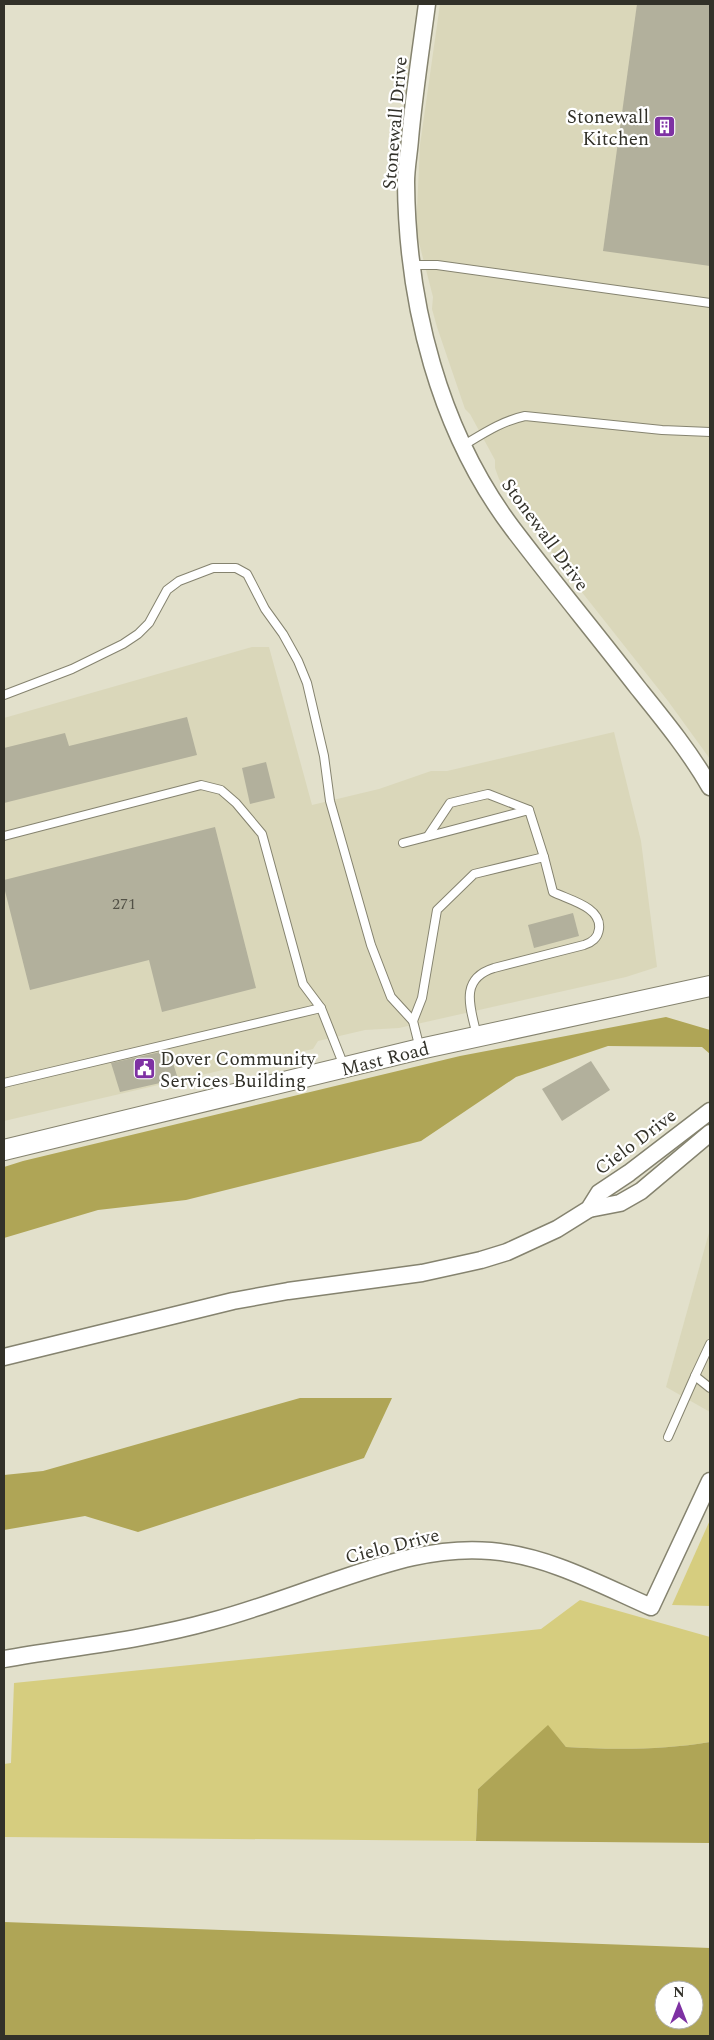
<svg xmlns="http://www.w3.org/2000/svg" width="714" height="2040" viewBox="0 0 714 2040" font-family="Spectral,serif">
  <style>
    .built { fill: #dad7ba }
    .green { fill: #d6cd7f }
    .forest { fill: #afa556; fill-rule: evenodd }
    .building { fill: #b2b09c }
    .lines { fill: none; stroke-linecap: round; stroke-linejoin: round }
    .service-casing { stroke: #85836f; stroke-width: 10 }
    .minor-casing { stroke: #85836f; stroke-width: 19 }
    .tertiary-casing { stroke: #85836f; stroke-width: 22 }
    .service { stroke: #fff; stroke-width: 8 }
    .minor { stroke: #fff; stroke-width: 16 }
    .tertiary { stroke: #fff; stroke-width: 20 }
    .labels { text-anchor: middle; stroke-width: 4.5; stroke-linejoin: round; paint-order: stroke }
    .number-label { font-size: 16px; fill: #525146 }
    .poi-label { font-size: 19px; fill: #323129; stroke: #fff; text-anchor: end }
    .street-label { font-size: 19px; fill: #323129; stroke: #fff }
  </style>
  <rect width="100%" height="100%" fill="#e2e0cb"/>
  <!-- built -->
  <g class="built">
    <polygon points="440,4 710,4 710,759 668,701 577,586 509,494 499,479 495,468 495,460 470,414 465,409 437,327 432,309 433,297 416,231 420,145"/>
    <polygon points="252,647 269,647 312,805 379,789 431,771 447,771 614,732 641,841 657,967 626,977 399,1028 365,1030 318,1041 313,1049 4,1121 4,718"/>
    <polygon points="710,1229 710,1412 666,1387"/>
  </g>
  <!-- green -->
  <g class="green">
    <polygon points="710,1520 710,1606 672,1605"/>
    <path d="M580,1600L710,1637V1742C663,1750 614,1750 566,1747L548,1726L478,1789L476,1841L4,1837V1764L11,1763L14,1683L541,1629Z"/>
  </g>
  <!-- forest -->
  <g class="forest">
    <polygon points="666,1017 710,1030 710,1054 702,1047 608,1046 516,1077 421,1141 186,1200 98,1210 4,1238 4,1167 23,1161 460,1056"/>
    <polygon points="300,1398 392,1398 364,1458 138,1532 85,1516 4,1530 4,1475 43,1471"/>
    <path d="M548,1725L566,1747C614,1750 663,1750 710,1742V1843L476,1841L478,1789Z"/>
    <path d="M4,1922L710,1948V2036H4ZM664,1990H694V2020H664Z"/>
  </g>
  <!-- building -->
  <g class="building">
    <polygon points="637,4 710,4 710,266 603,251"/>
    <polygon points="187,717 197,755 4,803 4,748 65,733 69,746"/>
    <polygon points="266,762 275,798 250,804 242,768"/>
    <polygon points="215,827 256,988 162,1012 149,960 30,990 4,887 4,880"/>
    <polygon points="573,913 579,936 534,948 528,925"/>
    <polygon points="169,1050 178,1079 120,1092 111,1063"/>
    <polygon points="591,1061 610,1090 562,1121 542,1089"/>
  </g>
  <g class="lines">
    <defs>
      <g id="service">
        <polyline points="413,265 437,265 710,303"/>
        <path d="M464,445C484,433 502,421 525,416L662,430L710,432"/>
        <polyline points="4,695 72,669 123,644 138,634 149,623 167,590 179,581 213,568 236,568 247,574 265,609 283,634 298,661 307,683 324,756 330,801 371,945 391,997 413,1021"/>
        <polyline points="4,836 201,785 221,790 236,803 262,834 303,984 321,1008 344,1066"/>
        <polyline points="428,836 450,803 488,794 529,810"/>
        <polyline points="403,843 529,810 544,857"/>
        <path d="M420,1049L413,1021L422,998L437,910L474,874L544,857L553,892C569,900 602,907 599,929C598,938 591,943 584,945L494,968C458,979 471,1009 477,1036"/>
        <polyline points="4,1083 321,1008"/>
        <polyline points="710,1344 695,1376 710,1388"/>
        <polyline points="668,1437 695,1376"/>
      </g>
      <g id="minor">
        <path d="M427,4C421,49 414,94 410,139C409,153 406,168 406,182C407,304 439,431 513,529C554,583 597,635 638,688C663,719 690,752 710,787"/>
        <polyline points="589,1209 620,1203 641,1191 710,1133"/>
        <polyline points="4,1357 233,1301 288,1291 422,1273 481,1260 507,1252 557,1229 589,1209 599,1193 629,1173 710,1111"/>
        <path d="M4,1659C73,1647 144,1640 212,1621C254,1610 295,1594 337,1580C387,1563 437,1546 491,1551C548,1556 599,1584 651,1607L710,1481"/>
      </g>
      <polyline id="tertiary" points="4,1150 420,1049 710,986"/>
    </defs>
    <!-- service casing -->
    <use href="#service" class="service-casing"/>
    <!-- minor casing -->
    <use href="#minor" class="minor-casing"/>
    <!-- tertiary casing -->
    <use href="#tertiary" class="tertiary-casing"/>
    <!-- service -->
    <use href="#service" class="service"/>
    <!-- minor -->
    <use href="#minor" class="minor"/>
    <!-- tertiary -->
    <use href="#tertiary" class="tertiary"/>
  </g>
  <!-- icons -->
  <defs>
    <symbol id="building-square" viewBox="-11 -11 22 22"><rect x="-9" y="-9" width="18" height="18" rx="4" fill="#7e31a3" stroke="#fff"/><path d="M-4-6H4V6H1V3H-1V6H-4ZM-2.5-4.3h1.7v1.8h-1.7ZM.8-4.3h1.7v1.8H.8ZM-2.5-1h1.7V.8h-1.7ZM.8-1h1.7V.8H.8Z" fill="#fff"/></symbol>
    <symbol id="civic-square" viewBox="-11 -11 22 22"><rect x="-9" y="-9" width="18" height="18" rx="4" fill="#7e31a3" stroke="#fff"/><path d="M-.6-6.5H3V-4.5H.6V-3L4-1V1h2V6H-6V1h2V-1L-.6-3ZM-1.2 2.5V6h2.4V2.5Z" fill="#fff"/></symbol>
  </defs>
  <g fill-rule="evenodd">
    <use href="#building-square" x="652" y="114" width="25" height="25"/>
    <use href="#civic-square" x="132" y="1056" width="25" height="25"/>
  </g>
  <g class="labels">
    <!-- number labels -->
    <g class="number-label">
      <text x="124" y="909">271</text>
    </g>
    <!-- poi labels -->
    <g class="poi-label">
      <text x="649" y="123">Stonewall<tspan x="649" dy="22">Kitchen</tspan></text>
      <text x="160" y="1065" text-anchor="start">Dover Community<tspan x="160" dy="22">Services Building</tspan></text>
    </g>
    <!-- street labels -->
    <g class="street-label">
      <text transform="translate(394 123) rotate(-85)" y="7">Stonewall Drive</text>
      <text transform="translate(546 534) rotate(54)" y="7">Stonewall Drive</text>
      <text transform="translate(385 1058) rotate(-14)" y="7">Mast Road</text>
      <text transform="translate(635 1141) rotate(-37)" y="7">Cielo Drive</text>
      <text transform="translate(392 1545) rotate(-14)" y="7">Cielo Drive</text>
    </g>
  </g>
  <!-- border -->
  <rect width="714" height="2040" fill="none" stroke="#323129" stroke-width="10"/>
  <!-- north arrow -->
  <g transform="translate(679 2005)"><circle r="24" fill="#ffffff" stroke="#adada9"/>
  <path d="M0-4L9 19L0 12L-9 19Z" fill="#7e31a3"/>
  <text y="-8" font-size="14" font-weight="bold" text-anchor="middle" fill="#323129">N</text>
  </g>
</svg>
